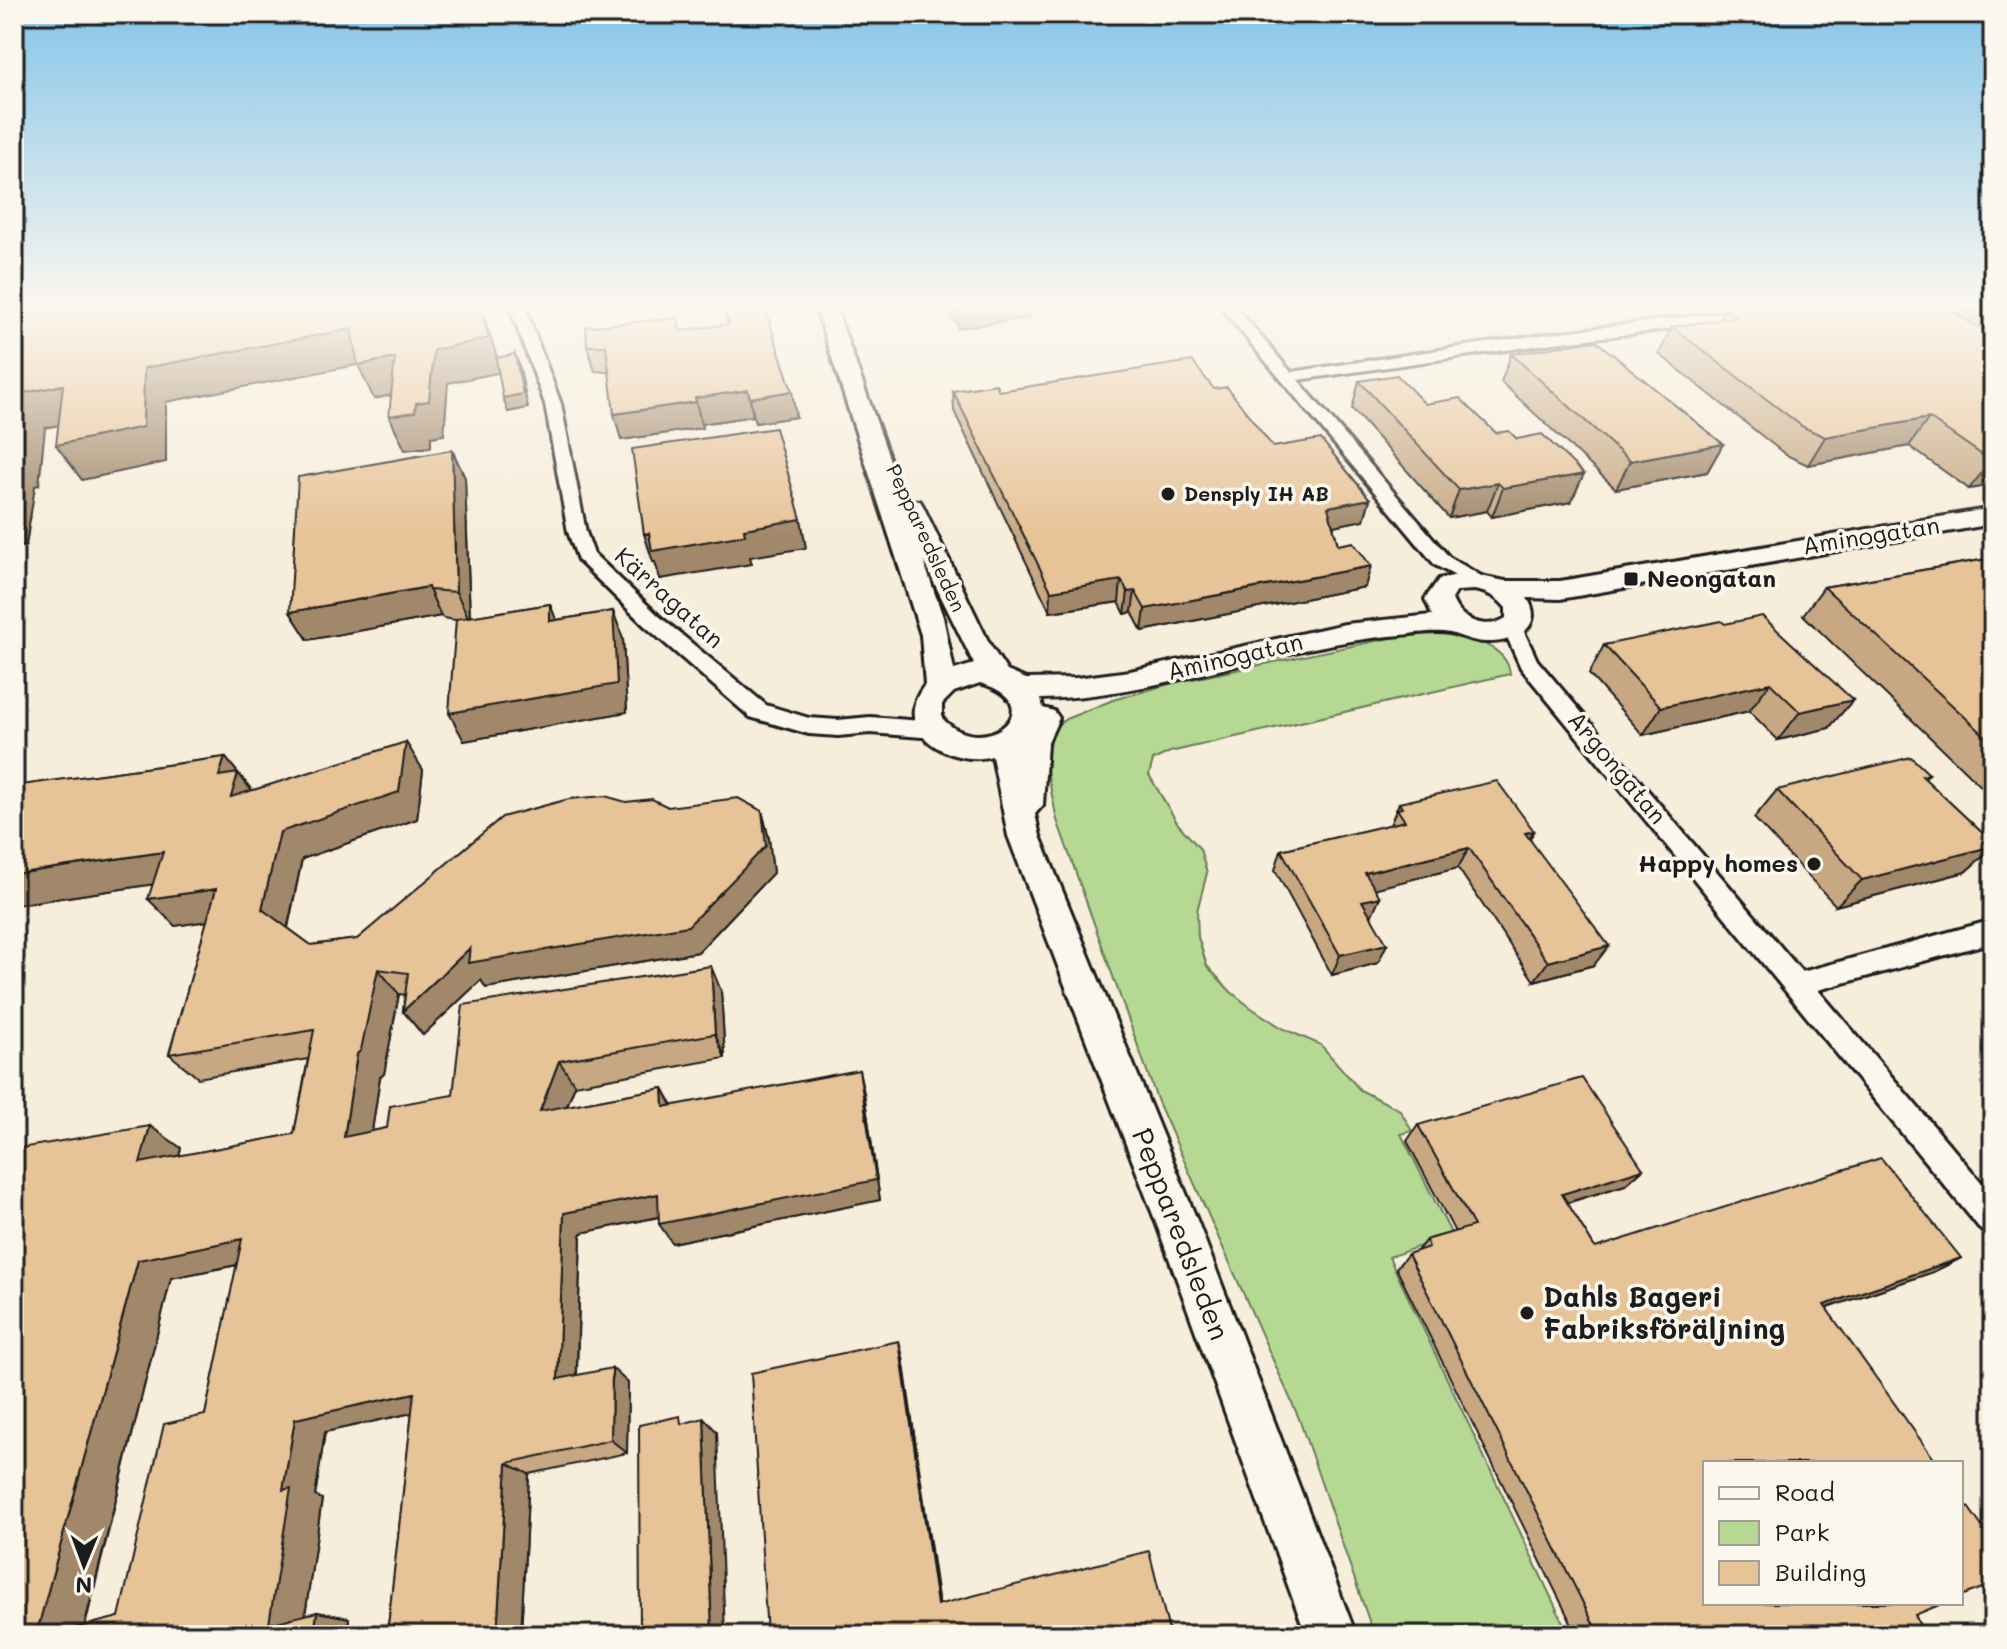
<svg xmlns="http://www.w3.org/2000/svg" width="2007" height="1649" viewBox="0 0 2007 1649" font-family="Mali,sans-serif">
  <style>
    .green { fill: #b5d993; stroke: #687a58; stroke-width: 2 }
    .lines { fill: none; stroke-linecap: round; stroke-linejoin: round }
    .minor-casing { stroke: #1c1c1c; stroke-width: 6 }
    .tertiary-casing { stroke: #1c1c1c; stroke-width: 6 }
    .minor { fill: #fbf7ec; fill-rule: evenodd }
    .tertiary { fill: #fbf7ec; fill-rule: evenodd }
    .wall { fill: #c7a883; stroke: #1c1c1c; stroke-width: 2; fill-rule: evenodd }
    .shaded-wall { fill: #a2886a; stroke: #1c1c1c; stroke-width: 2 }
    .building { fill: #e7c398; stroke: #1c1c1c; stroke-width: 2 }
    .poi-dot { fill: #1c1c1c; stroke: #fbf7ec; stroke-width: 3 }
    .labels { text-anchor: middle; stroke-width: 7; stroke-linejoin: round; paint-order: stroke }
    .far-poi-label { font-size: 20px; font-weight: bold; fill: #1c1c1c; stroke: #fbf7ec; text-anchor: start }
    .far-street-label { font-size: 20px; fill: #1c1c1c; stroke: #fbf7ec }
    .street-label { font-size: 24px; fill: #1c1c1c; stroke: #fbf7ec }
    .poi-label { font-size: 24px; font-weight: bold; fill: #1c1c1c; stroke: #fbf7ec; text-anchor: start }
    .near-street-label { font-size: 28px; fill: #1c1c1c; stroke: #fbf7ec }
    .near-poi-label { font-size: 28px; font-weight: bold; fill: #1c1c1c; stroke: #fbf7ec; text-anchor: start }
  </style>
  <rect width="100%" height="100%" fill="#f7eddb"/>
  <filter id="ink" filterUnits="userSpaceOnUse"><feTurbulence type="fractalNoise" baseFrequency=".0125" numOctaves="2"/><feDisplacementMap in="SourceGraphic" scale="16" xChannelSelector="R" yChannelSelector="G"/><feConvolveMatrix kernelMatrix="1 2 1 2 8 2 1 2 1" color-interpolation-filters="sRGB"/></filter>
  <g filter="url(#ink)">
    <!-- green -->
    <path class="green" d="M1434,629C1457,634 1508,643 1510,674L1170,752L1153,760L1149,775L1178,824L1200,849L1207,873L1197,911L1198,937L1207,966L1231,992L1250,1007L1282,1028L1321,1045L1360,1090L1400,1110L1412,1131L1401,1134L1452,1235L1389,1257L1569,1635H1374L1298,1416L1158,1102L1057,820L1043,751L1052,729L1066,719L1113,700L1173,683Z"/>
    <g class="lines">
      <defs>
        <g id="minor">
          <polygon points="509,305 524,305 561,404 586,532 594,554 659,616 766,705 809,718 838,720 870,717 935,722 943,724 946,730 943,736 935,738 870,733 838,736 809,734 750,717 645,626 578,560 568,532 545,404"/>
          <polygon points="1219,305 1234,305 1291,372 1554,333 1753,309 1761,314 1753,319 1554,343 1298,380 1449,557 1483,577 1486,581 1483,585 1476,587 1435,565"/>
          <polygon points="1513,621 1520,623 1537,660 1802,972 1993,920 1993,942 1818,990 1993,1196 1993,1235 1982,1231 1521,668 1503,628"/>
        </g>
        <path id="tertiary" d="M815,305H835L904,500L920,501L923,506L990,645L1007,671L1026,679L1076,678L1130,671L1345,624L1432,615L1425,599L1439,579L1466,573L1505,581H1560L1993,508V524L1560,599L1527,598C1547,628 1512,643 1486,642C1473,642 1462,636 1450,633C1436,630 1416,633 1402,635C1279,644 1165,696 1041,699L1043,708L1054,711L1059,718L1047,744L1043,805L1035,814L1040,836L1199,1225L1356,1635H1306L1157,1225L1008,836L992,756C953,768 887,731 925,685L921,635ZM923,560L974,664L954,670L943,617ZM1474,590C1488,592 1498,598 1506,608V618C1486,631 1460,621 1452,599L1457,591ZM980,683C1055,704 983,764 942,718V704L954,692Z"/>
      </defs>
      <!-- minor casing -->
      <use href="#minor" class="minor-casing"/>
      <!-- tertiary casing -->
      <use href="#tertiary" class="tertiary-casing"/>
      <!-- minor -->
      <use href="#minor" class="minor"/>
      <!-- tertiary -->
      <use href="#tertiary" class="tertiary"/>
    </g>
    <!-- wall -->
    <g class="wall">
      <polygon points="945,305 1037,305 1037,310 1029,311 1029,318 958,328"/>
      <polygon points="1634,305 1672,305 1641,310"/>
      <polygon points="1993,305 1993,312 1981,329 1993,336 1993,485 1969,489 1909,446 1808,465 1786,455 1659,354 1672,327 1719,320 1725,309"/>
      <polygon points="725,312 796,417 755,423 753,416 701,424 702,428 621,440 609,372 595,371 587,346 728,325"/>
      <polygon points="1511,354 1723,444 1707,472 1616,489 1501,382"/>
      <polygon points="1359,381 1496,433 1571,502 1492,517 1487,511 1449,518 1352,409"/>
      <polygon points="1214,389 1273,447 1370,499 1364,520 1333,526 1338,545 1365,587 1142,631 1132,612 1125,614 1119,602 1050,612 954,411 953,391"/>
      <polygon points="452,450 465,478 470,617 550,604 556,620 613,611 623,639 627,712 464,741 456,620 443,618 441,616 308,640 290,612"/>
      <polygon points="1993,558 1993,795 1991,796 1803,615 1824,587"/>
      <polygon points="1725,624 1829,728 1778,740 1749,711 1643,735 1589,674 1604,645"/>
      <path d="M225,757L252,790L423,770L417,819L302,859L288,928L311,945L357,939L626,802L668,807L762,811L769,839L773,873L698,952L486,988L481,980L423,1035L403,1011L405,995L399,994L384,1074L380,1077L372,1131L387,1128L453,1095L721,991L725,1058L575,1085L567,1106L663,1088L673,1106L864,1093L880,1200L672,1243L659,1217L581,1233L577,1375L628,1383L627,1453L529,1474L521,1635H387L412,1413L325,1432L315,1496L322,1499L305,1616L317,1612L349,1618L347,1635H14L181,1148L179,1156L294,1134L308,1059L198,1078L169,1054L207,921L175,926L153,884L14,905V786ZM237,1265L205,1415L119,1617L85,1626L171,1278Z"/>
      <polygon points="1929,774 1925,779 1993,843 1993,847 1965,872 1836,906 1754,818 1777,790"/>
      <polygon points="1399,803 1534,831 1530,839 1594,965 1534,981 1458,868 1375,888 1371,916 1378,963 1332,975 1275,870 1281,850 1390,825"/>
      <polygon points="1418,1125 1643,1169 1625,1185 1567,1203 1595,1248 1961,1258 1933,1272 1827,1308 1915,1615 1924,1635 1577,1635 1396,1268 1408,1254 1417,1251 1426,1240 1455,1232 1407,1141"/>
    </g>
    <!-- shaded-wall -->
    <g class="shaded-wall">
      <polygon points="479,305 480,305 502,372 448,383 444,435 431,437 431,447 405,450 389,416 416,403 434,350"/>
      <polygon points="957,305 1037,305 1037,310 1029,311 1029,318 958,328"/>
      <polygon points="1456,305 1480,305 1454,309"/>
      <polygon points="1643,305 1672,305 1641,310"/>
      <polygon points="1993,306 1993,312 1979,332 1954,313"/>
      <polygon points="351,329 367,363 166,402 166,462 82,480 56,445 144,368"/>
      <polygon points="515,354 520,368 528,408 508,412 503,398"/>
      <polygon points="395,358 410,391 374,399 358,365"/>
      <polygon points="63,385 86,419 45,428 39,485 35,486 26,546 14,548 14,434 19,394"/>
      <polygon points="748,390 753,416 701,424 695,398"/>
      <polygon points="792,391 796,417 755,423 750,398"/>
      <polygon points="696,402 702,428 621,440 614,414"/>
      <polygon points="1929,418 1909,446 1808,465 1825,437"/>
      <polygon points="1723,444 1707,472 1616,489 1630,461"/>
      <polygon points="452,450 465,478 470,621 456,592"/>
      <polygon points="1993,460 1993,485 1969,489 1991,461"/>
      <polygon points="1584,474 1571,502 1492,517 1503,488"/>
      <polygon points="1498,483 1487,511 1449,518 1459,490"/>
      <polygon points="1370,499 1364,520 1323,528 1328,507"/>
      <polygon points="801,519 806,548 750,557 752,564 660,579 655,562 653,562 644,534 744,529"/>
      <polygon points="1371,566 1365,587 1142,631 1145,609"/>
      <polygon points="1121,580 1119,602 1050,612 1051,591"/>
      <polygon points="428,587 441,616 308,640 290,612"/>
      <polygon points="1135,591 1132,612 1125,614 1128,592"/>
      <polygon points="550,604 561,632 550,621"/>
      <polygon points="613,611 623,639 627,712 464,741 449,713"/>
      <polygon points="1770,683 1749,711 1643,735 1661,707"/>
      <polygon points="1853,700 1829,728 1778,740 1800,712"/>
      <polygon points="406,742 423,770 417,819 302,859 286,935 262,909 280,832"/>
      <polygon points="225,757 260,801 231,797 219,776"/>
      <polygon points="762,811 769,839 773,873 698,952 486,988 481,980 423,1035 403,1011 470,948"/>
      <polygon points="1534,831 1522,852 1525,833"/>
      <polygon points="1993,846 1993,847 1965,872 1836,906 1862,880"/>
      <polygon points="1469,848 1458,868 1357,893 1365,873"/>
      <polygon points="163,852 189,879 14,905 14,874"/>
      <polygon points="216,889 241,916 175,926 148,899"/>
      <polygon points="1380,897 1371,917 1362,901"/>
      <polygon points="1387,944 1378,963 1332,975 1340,955"/>
      <polygon points="1609,946 1594,965 1534,981 1548,962"/>
      <polygon points="711,966 721,991 725,1058 715,1034"/>
      <polygon points="378,969 399,994 384,1074 380,1077 368,1158 344,1137 357,1054"/>
      <polygon points="559,1061 575,1085 556,1133 540,1111"/>
      <polygon points="859,1070 864,1093 880,1200 672,1243 659,1224"/>
      <polygon points="663,1088 675,1111 664,1107"/>
      <polygon points="150,1126 181,1148 172,1184 140,1163"/>
      <polygon points="1643,1169 1625,1185 1546,1209 1562,1194"/>
      <polygon points="658,1194 672,1214 581,1233 576,1394 558,1379 564,1213"/>
      <polygon points="242,1239 272,1258 171,1278 82,1635 36,1635 138,1260"/>
      <polygon points="1961,1258 1933,1272 1800,1317 1824,1305"/>
      <polygon points="899,1341 903,1357 940,1611 937,1605"/>
      <polygon points="612,1368 628,1383 627,1453 611,1440"/>
      <polygon points="414,1393 439,1407 325,1432 315,1496 322,1499 303,1630 269,1624 283,1490 295,1419"/>
      <polygon points="704,1418 717,1432 725,1635 712,1635"/>
      <polygon points="507,1463 529,1474 521,1635 497,1635"/>
      <polygon points="317,1612 349,1618 347,1635 314,1635"/>
    </g>
    <!-- building -->
    <g class="building">
      <polygon points="25,305 112,305 112,307 126,305 479,305 489,338 434,350 429,401 416,403 415,412 389,416 395,358 358,365 351,329 144,368 143,427 56,445 63,385 19,394 14,434 14,327 21,326"/>
      <polygon points="1748,305 1993,305 1993,306 1954,313 1993,336 1993,460 1991,461 1929,418 1825,437 1803,427 1672,327 1737,317 1725,309"/>
      <polygon points="764,306 792,391 750,398 748,390 695,398 696,402 614,414 606,346 587,346 586,327 678,318 680,331 729,324 725,312"/>
      <polygon points="1596,341 1723,444 1630,461 1511,354"/>
      <polygon points="515,354 523,394 503,398 496,358"/>
      <polygon points="1192,361 1214,389 1227,387 1273,447 1321,439 1370,499 1328,507 1338,545 1353,542 1371,566 1145,609 1135,591 1128,592 1121,580 1051,591 953,391 996,384 999,391"/>
      <polygon points="1397,375 1425,404 1460,398 1496,433 1509,431 1517,439 1542,434 1584,474 1503,488 1498,483 1459,490 1359,381"/>
      <polygon points="775,428 801,519 744,529 745,535 652,551 649,533 644,534 632,449"/>
      <polygon points="452,450 456,592 429,590 428,587 290,612 298,477"/>
      <polygon points="1993,558 1993,743 1824,587"/>
      <polygon points="550,604 550,621 613,611 617,684 449,713 456,619"/>
      <polygon points="1762,616 1853,700 1800,712 1770,683 1661,707 1604,645 1721,621 1725,624"/>
      <polygon points="406,742 399,792 280,832 262,909 311,945 357,939 502,817 569,799 605,796 626,802 652,799 668,807 738,798 762,811 766,846 688,926 468,963 470,948 403,1011 408,973 378,969 361,1050 357,1054 344,1137 387,1128 390,1106 453,1095 463,1005 711,966 715,1034 559,1061 540,1111 663,1088 664,1107 859,1070 876,1180 659,1224 658,1194 564,1213 558,1379 612,1368 611,1440 507,1463 497,1635 387,1635 414,1393 295,1419 283,1490 291,1488 269,1624 317,1612 314,1635 47,1635 119,1617 164,1424 205,1415 242,1239 138,1260 36,1635 14,1635 14,1149 150,1126 140,1163 294,1134 314,1030 169,1054 216,889 148,899 163,852 14,874 14,786 225,757 219,776 238,773 231,797"/>
      <polygon points="1911,757 1929,774 1922,776 1993,843 1993,846 1862,880 1777,790"/>
      <polygon points="1497,781 1534,831 1525,833 1609,946 1548,962 1469,848 1365,873 1380,897 1362,901 1387,944 1340,955 1281,850 1405,821 1397,809 1402,808 1399,803"/>
      <polygon points="1582,1078 1643,1169 1562,1194 1595,1248 1881,1158 1961,1258 1824,1305 1937,1463 1705,1463 1705,1603 1944,1603 1915,1615 1924,1635 1599,1635 1408,1254 1429,1247 1426,1240 1474,1226 1418,1125"/>
      <polygon points="899,1341 937,1605 1149,1551 1170,1635 767,1635 751,1373"/>
      <polygon points="680,1416 681,1424 704,1418 712,1635 640,1635 639,1425"/>
      <polygon points="1961,1497 1993,1542 1993,1584 1961,1596"/>
    </g>
  </g>
  <!-- sky -->
  <linearGradient id="sky" x2="0" y2="1"><stop stop-color="#85c5ea"/><stop offset="0.57" stop-color="#fbf7ef"/><stop offset="1" stop-color="#fbf7ef" stop-opacity="0"/></linearGradient>
  <rect width="2007" height="536" fill="url(#sky)"/>
  <!-- markers -->
  <g class="poi-dot">
    <circle cx="1168" cy="494" r="8"/>
    <rect x="1623" y="571" width="16" height="16" rx="4"/>
    <circle cx="1814" cy="864" r="8"/>
    <circle cx="1527" cy="1313" r="8"/>
  </g>
  <g class="labels">
    <!-- far-poi labels -->
    <g class="far-poi-label">
      <text x="1184" y="501">Densply IH AB</text>
    </g>
    <!-- far-street labels -->
    <g class="far-street-label">
      <text transform="translate(926 538) rotate(65)" y="7">Pepparedsleden</text>
    </g>
    <!-- street labels -->
    <g class="street-label">
      <text transform="translate(1871 536) rotate(-9)" y="8">Aminogatan</text>
      <text transform="translate(669 598) rotate(42)" y="8">Kärragatan</text>
      <text transform="translate(1235 657) rotate(-13)" y="8">Aminogatan</text>
      <text transform="translate(1617 768) rotate(50)" y="8">Argongatan</text>
    </g>
    <!-- poi labels -->
    <g class="poi-label">
      <text x="1647" y="587">Neongatan</text>
      <text x="1798" y="872" text-anchor="end">Happy homes</text>
    </g>
    <!-- near-street labels -->
    <g class="near-street-label">
      <text transform="translate(1181 1234) rotate(69)" y="10">Pepparedsleden</text>
    </g>
    <!-- near-poi labels -->
    <g class="near-poi-label">
      <text x="1543" y="1307">Dahls Bageri<tspan x="1543" dy="32">Fabriksföräljning</tspan></text>
    </g>
  </g>
  <!-- margin -->
  <rect width="2007" height="1649" fill="none" stroke="#fbf7ec" stroke-width="48"/>
  <rect x="24" y="24" width="1959" height="1601" fill="none" stroke="#1c1c1c" stroke-width="3" filter="url(#ink)"/>
  <!-- legend -->
  <rect x="1703" y="1461" width="260" height="144" fill="#fbf7ec" stroke="#a29f99" stroke-width="2"/>
  <rect x="1719" y="1487" width="40" height="12" fill="#fbf7ec" stroke="#a29f99" stroke-width="2"/>
  <text x="1775" y="1501" font-size="24" fill="#1c1c1c">Road</text>
  <rect x="1719" y="1521" width="40" height="24" fill="#b5d993" stroke="#a29f99" stroke-width="2"/>
  <text x="1775" y="1541" font-size="24" fill="#1c1c1c">Park</text>
  <rect x="1719" y="1561" width="40" height="24" fill="#e7c398" stroke="#a29f99" stroke-width="2"/>
  <text x="1775" y="1581" font-size="24" fill="#1c1c1c">Building</text>
  <!-- north arrow -->
  <g transform="translate(84 1565) rotate(181)" stroke="#fbf7ec" stroke-width="6" paint-order="stroke">
  <path d="M0-6L14 30L0 20L-14 30Z" fill="#1c1c1c"/>
  <text y="-12" font-size="22" font-weight="bold" text-anchor="middle" fill="#1c1c1c">N</text>
  </g>
</svg>
